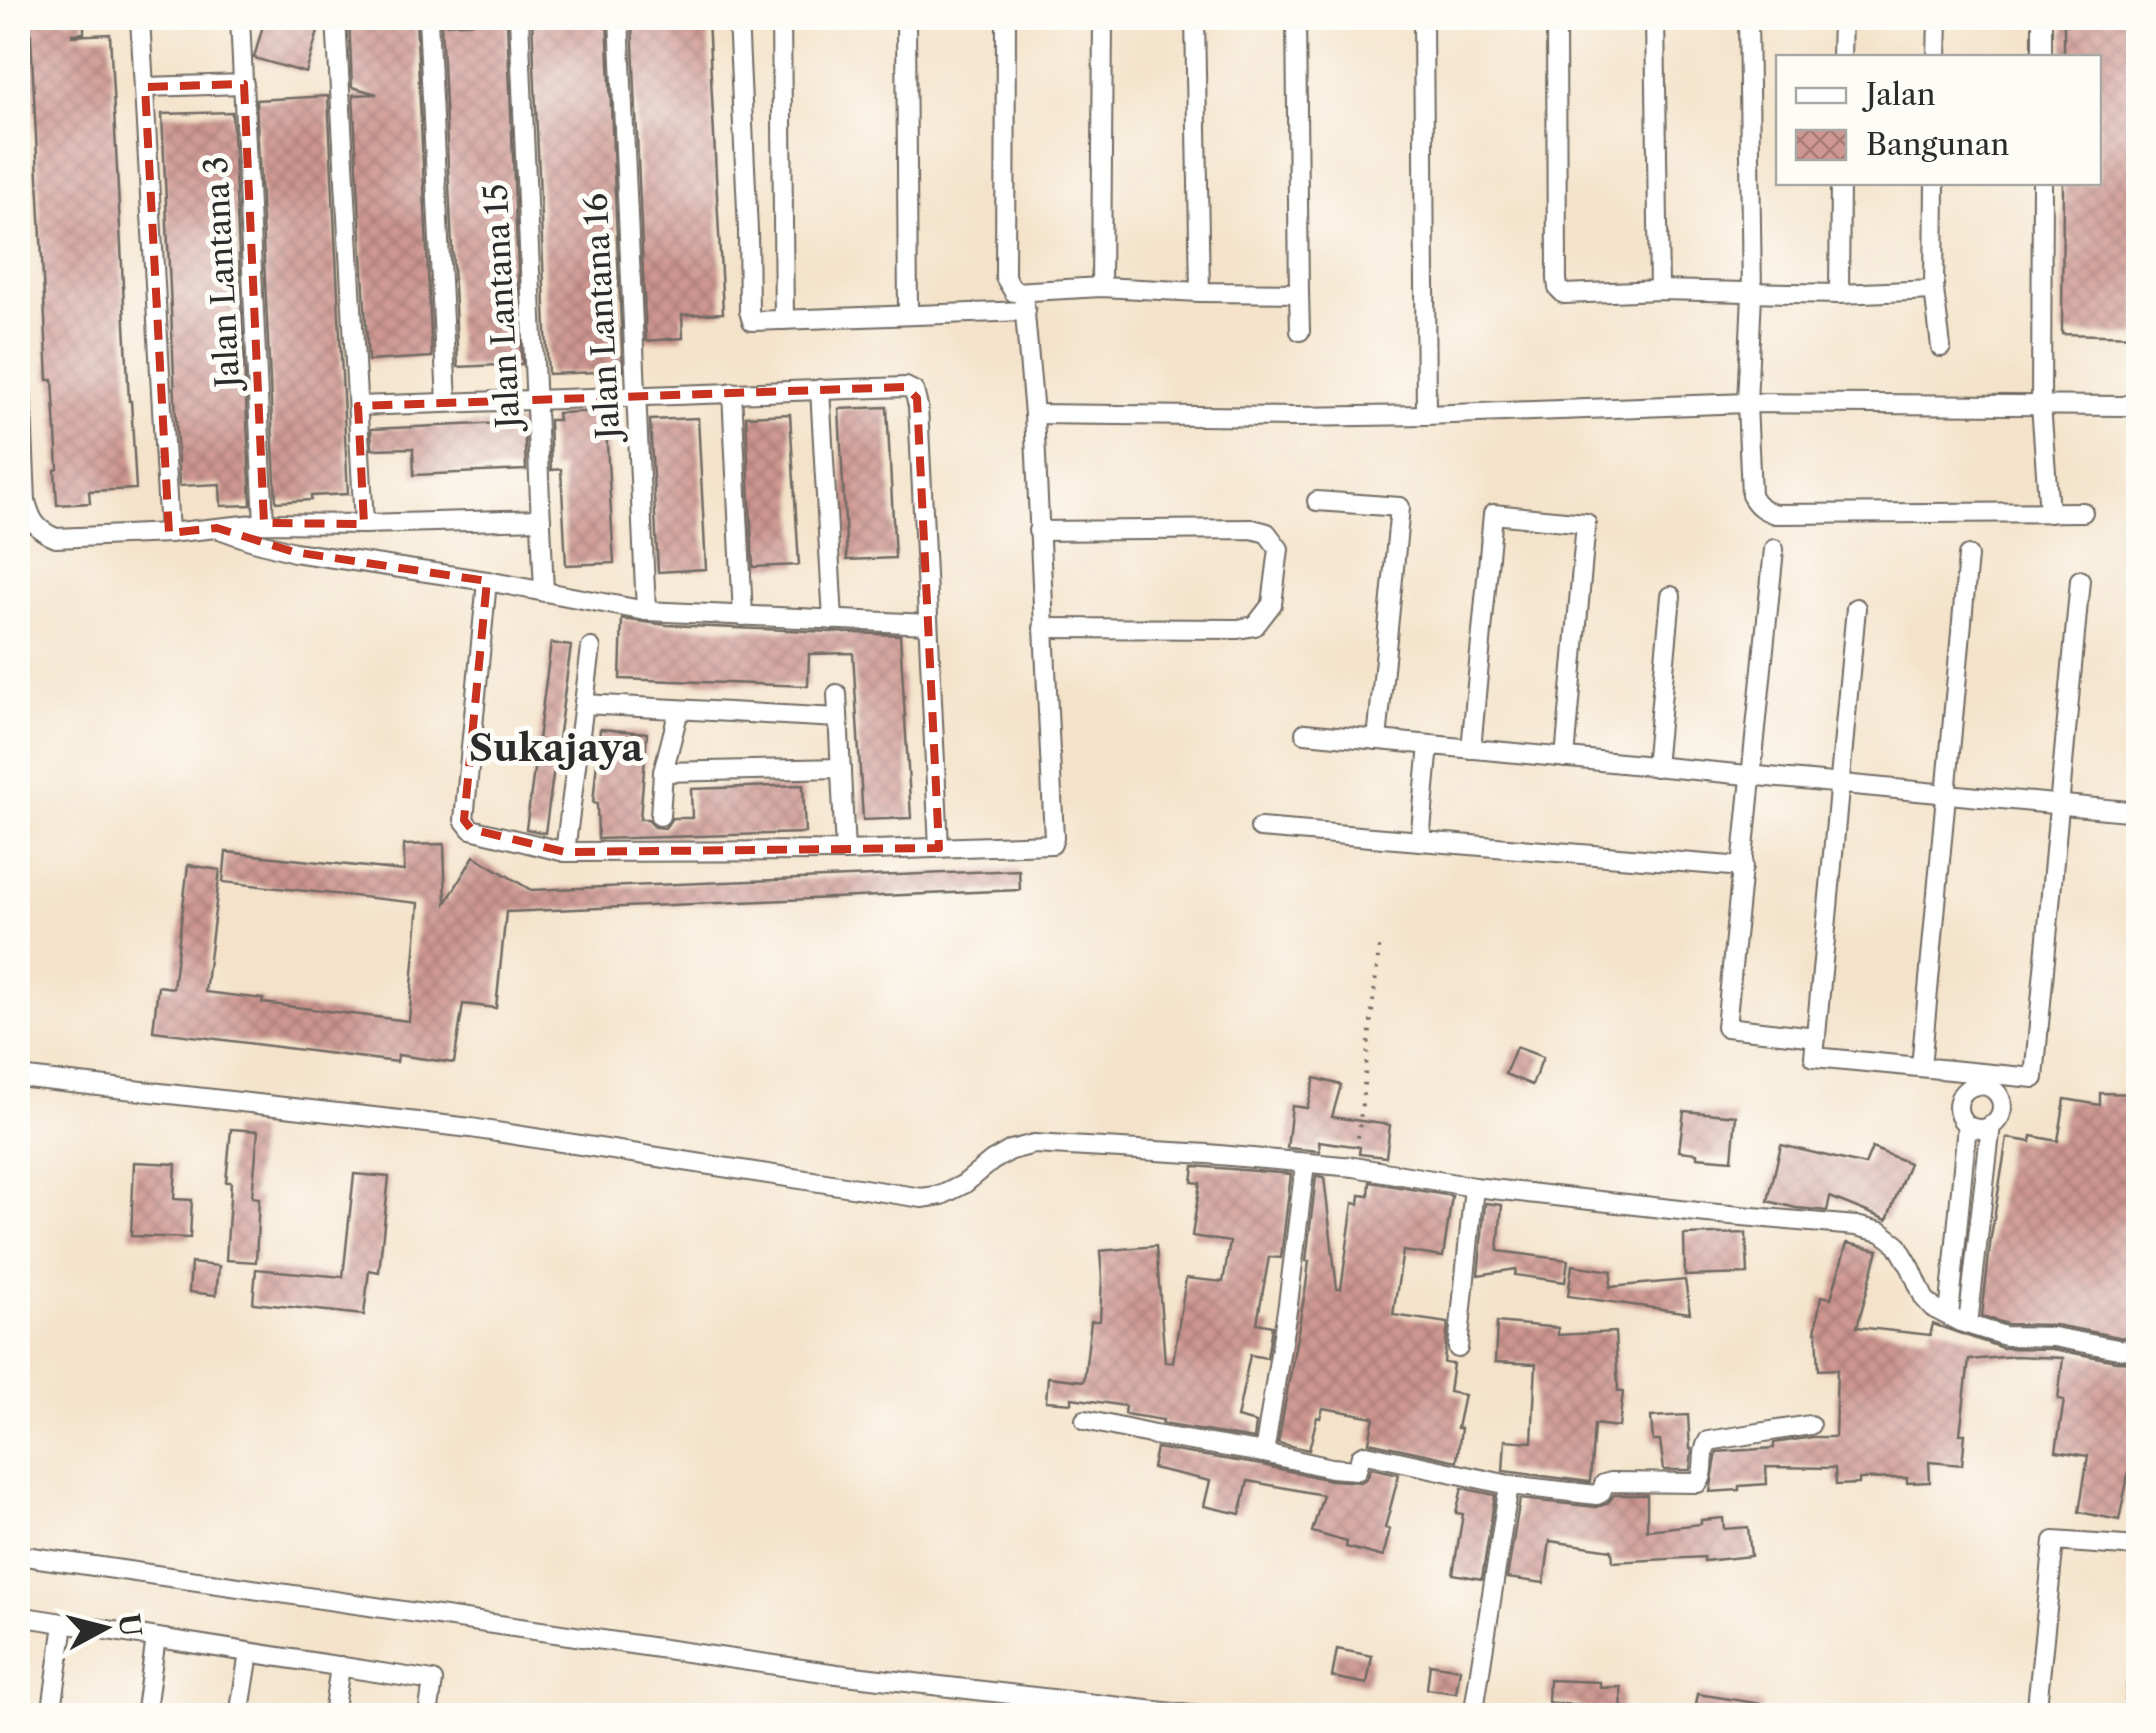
<svg xmlns="http://www.w3.org/2000/svg" width="2156" height="1733" viewBox="0 0 2156 1733" font-family="'Libre Caslon Text',serif">
  <style>
    .building { fill: url(#building-cross-hatch) }
    .lines { fill: none; stroke-linecap: round; stroke-linejoin: round }
    .street-casing { stroke: #716b63; stroke-width: 22 }
    .path { stroke: #716b63; stroke-width: 4; stroke-dasharray: 2.5 8; stroke-linecap: butt }
    .street { stroke: #fff; stroke-width: 18 }
    .marked { fill: none; stroke: #c8321e; stroke-width: 8; stroke-dasharray: 20 12; stroke-linejoin: round }
    .labels { text-anchor: middle; stroke-width: 10; stroke-linejoin: round; paint-order: stroke }
    .street-label { font-size: 32px; fill: #2b2b2b; stroke: #fdfcf7 }
    .quarter-label { font-size: 38px; font-weight: bold; fill: #2b2b2b; stroke: #fdfcf7 }
  </style>
  <defs>
    <pattern id="building-cross-hatch" width="8" height="8" patternUnits="userSpaceOnUse" patternTransform="scale(2.5)"><rect width="8" height="8" fill="#cf9791"/><path d="M0 0l8 8M0 8l8-8" fill="none" stroke="#a87b77"/></pattern>
  </defs>
  <rect width="100%" height="100%" fill="#fdfcf7"/>
  <filter id="ink" filterUnits="userSpaceOnUse"><feTurbulence type="fractalNoise" baseFrequency=".01" numOctaves="2"/><feDisplacementMap in="SourceGraphic" scale="20" xChannelSelector="R" yChannelSelector="G"/><feConvolveMatrix kernelMatrix="1 2 1 2 8 2 1 2 1" color-interpolation-filters="sRGB"/></filter>
  <filter id="wash" filterUnits="userSpaceOnUse"><feTurbulence type="fractalNoise" baseFrequency=".0048" numOctaves="4" result="noise"/><feDisplacementMap in="SourceGraphic" scale="40" xChannelSelector="R" yChannelSelector="G"/><feGaussianBlur stdDeviation="2.25" result="paint"/><feColorMatrix in="noise" values="0 0 0 0 0 0 0 0 0 0 0 0 0 0 0 0 0 1.4 0 .05"/><feComposite in="paint" operator="in"/></filter>
  <g filter="url(#wash)">
    <rect width="100%" height="100%" fill="#f4e3ca"/>
    <g id="blocks">
      <!-- building -->
      <g class="building">
        <polygon points="28,18 84,18 84,33 72,34 72,36 110,34 129,401 131,401 136,489 89,491 90,503 57,505 55,470 58,469 53,380 48,380 31,36"/>
        <polygon points="265,18 309,18 321,21 306,73 254,58"/>
        <polygon points="349,18 416,18 432,357 368,361 353,95 377,94 352,87"/>
        <polygon points="534,18 607,18 623,371 548,374 532,19"/>
        <polygon points="708,18 723,313 682,315 683,338 646,341 632,21"/>
        <polygon points="2064,18 2138,18 2138,336 2062,334 2063,182 2098,182 2098,58 2064,58"/>
        <polygon points="507,21 522,364 458,367 441,24"/>
        <polygon points="328,96 348,494 311,496 311,500 276,502 256,100"/>
        <polygon points="232,112 251,505 221,506 220,484 179,486 162,114"/>
        <polygon points="887,407 895,558 847,560 839,409"/>
        <polygon points="605,411 614,563 566,565 561,469 551,470 549,420 558,420 557,413"/>
        <polygon points="790,414 799,565 753,567 746,416"/>
        <polygon points="698,418 706,569 658,572 650,420"/>
        <polygon points="524,422 526,470 414,475 413,448 372,449 371,429"/>
        <polygon points="622,619 667,625 900,635 911,818 863,820 853,653 809,654 808,686 620,679"/>
        <polygon points="551,643 571,646 545,833 526,829"/>
        <polygon points="600,729 647,733 640,819 648,819 654,827 665,828 672,818 692,818 691,789 803,785 805,833 598,839 597,804 593,803"/>
        <polygon points="444,844 446,903 474,856 531,890 1019,870 1020,890 506,912 496,1008 463,1004 454,1063 398,1055 397,1062 153,1031 158,986 173,988 188,865 220,870 205,992 263,999 262,1003 409,1021 419,903 223,882 226,852 404,871 404,845"/>
        <polygon points="1516,1047 1543,1057 1532,1085 1505,1074"/>
        <polygon points="1315,1078 1341,1085 1332,1117 1390,1125 1386,1157 1359,1154 1360,1147 1319,1141 1320,1151 1287,1148 1292,1106 1307,1108"/>
        <polygon points="2100,1093 2138,1094 2138,1338 2119,1337 2055,1325 2007,1324 1982,1316 1991,1237 2007,1138 2031,1142 2032,1136 2058,1141 2065,1099 2100,1105"/>
        <polygon points="1684,1111 1736,1116 1732,1160 1697,1157 1697,1153 1679,1151"/>
        <polygon points="231,1129 258,1131 252,1197 259,1198 256,1262 226,1260 231,1182 226,1182"/>
        <polygon points="1781,1145 1865,1165 1872,1148 1909,1163 1887,1220 1830,1197 1827,1211 1796,1208 1768,1201"/>
        <polygon points="134,1162 176,1164 174,1199 192,1200 190,1238 131,1236"/>
        <polygon points="1194,1166 1291,1174 1281,1258 1269,1257 1257,1323 1272,1326 1267,1358 1250,1355 1237,1418 1256,1423 1254,1439 1162,1424 1163,1420 1124,1414 1125,1406 1072,1398 1072,1403 1046,1401 1048,1377 1084,1381 1091,1321 1100,1321 1102,1277 1100,1251 1156,1246 1165,1362 1173,1362 1186,1278 1223,1282 1230,1242 1192,1236 1200,1183 1192,1182"/>
        <polygon points="354,1174 389,1177 379,1272 369,1270 364,1315 253,1303 256,1269 343,1277"/>
        <polygon points="1316,1176 1324,1177 1337,1289 1341,1289 1353,1203 1359,1204 1360,1195 1369,1196 1370,1182 1452,1196 1443,1257 1403,1251 1393,1315 1448,1323 1444,1363 1453,1364 1449,1392 1464,1395 1457,1428 1461,1428 1457,1461 1369,1442 1374,1417 1323,1408 1320,1418 1317,1417 1309,1450 1278,1443 1306,1286 1309,1261 1306,1261"/>
        <polygon points="1485,1203 1502,1205 1498,1251 1568,1260 1565,1282 1515,1275 1516,1269 1478,1275"/>
        <polygon points="1746,1233 1748,1274 1685,1276 1684,1235"/>
        <polygon points="1847,1243 1878,1250 1857,1327 1930,1335 1933,1324 2002,1348 2052,1349 2116,1361 2138,1362 2138,1438 2136,1457 2132,1456 2119,1520 2079,1512 2088,1456 2056,1451 2064,1400 2058,1399 2063,1358 2016,1356 1969,1360 1960,1434 1965,1434 1962,1465 1929,1462 1930,1482 1907,1483 1907,1478 1859,1479 1859,1484 1836,1485 1835,1468 1766,1467 1767,1484 1739,1486 1739,1490 1710,1492 1717,1452 1774,1448 1774,1443 1813,1437 1835,1437 1837,1369 1819,1370 1817,1332 1815,1332 1821,1296 1831,1298"/>
        <polygon points="191,1263 219,1266 216,1295 189,1292"/>
        <polygon points="1572,1265 1612,1271 1610,1287 1685,1280 1690,1313 1568,1296"/>
        <polygon points="1497,1322 1558,1328 1558,1335 1615,1332 1618,1391 1623,1392 1619,1427 1594,1424 1590,1482 1503,1471 1505,1440 1532,1442 1536,1364 1495,1362"/>
        <polygon points="1688,1415 1690,1449 1692,1449 1690,1470 1664,1470 1660,1441 1653,1441 1651,1417"/>
        <polygon points="1156,1448 1262,1465 1330,1480 1361,1482 1367,1478 1371,1468 1399,1474 1385,1528 1390,1529 1383,1557 1346,1547 1347,1542 1312,1532 1323,1495 1248,1481 1240,1514 1204,1506 1210,1481 1152,1468"/>
        <polygon points="1462,1488 1495,1495 1482,1579 1453,1574 1463,1514 1456,1513"/>
        <polygon points="1614,1495 1647,1495 1647,1530 1701,1524 1701,1520 1723,1518 1724,1529 1748,1527 1751,1556 1704,1561 1704,1557 1613,1562 1612,1550 1550,1541 1544,1583 1507,1578 1520,1499 1596,1507 1607,1504"/>
        <polygon points="1337,1649 1372,1656 1367,1684 1332,1677"/>
        <polygon points="1430,1664 1460,1669 1456,1693 1427,1689"/>
        <polygon points="1549,1680 1600,1682 1600,1688 1621,1687 1622,1716 1604,1716 1604,1711 1578,1709 1578,1705 1548,1702"/>
        <polygon points="1698,1694 1762,1704 1761,1716 1694,1716"/>
      </g>
    </g>
  </g>
  <g filter="url(#ink)">
    <use href="#blocks" fill-opacity="0" stroke="#716b63" stroke-width="2.5"/>
    <g class="lines">
      <defs>
        <g id="street">
          <polyline points="140,18 169,533"/>
          <polyline points="240,18 264,523"/>
          <polyline points="336,18 364,524"/>
          <polyline points="428,18 447,402"/>
          <polyline points="519,18 544,592"/>
          <polyline points="619,18 646,611"/>
          <polyline points="738,18 748,231 749,311 752,321 1026,311"/>
          <polyline points="781,18 784,320"/>
          <polyline points="906,18 908,315"/>
          <polyline points="1006,18 1005,277 1014,292 1101,287 1200,292 1299,293 1296,18"/>
          <polyline points="1195,18 1200,292"/>
          <polyline points="1423,18 1426,415"/>
          <polyline points="1556,18 1557,279 1558,288 1564,294 1659,290 1839,294 1934,290 1935,182"/>
          <polyline points="1655,18 1659,290"/>
          <path d="M1748,18L1752,294L1747,403L1751,495C1757,506 1763,510 1775,514L2083,512"/>
          <polyline points="1841,58 1842,18"/>
          <polyline points="1937,58 1938,18"/>
          <polyline points="2042,58 2042,18"/>
          <polyline points="145,87 244,84"/>
          <polyline points="2042,182 2041,405 2049,513"/>
          <polyline points="1101,287 1103,18"/>
          <polyline points="1934,290 1941,347"/>
          <polyline points="1299,293 1300,331"/>
          <polyline points="1839,294 1840,182"/>
          <path d="M18,318L26,501C31,520 36,530 56,538L169,533L264,523L364,524L541,519"/>
          <polyline points="820,389 833,620"/>
          <polyline points="732,392 743,616"/>
          <polyline points="358,406 906,387 914,391 918,406 939,848"/>
          <polyline points="1034,414 1293,417 1426,415 1747,403 2124,406 2138,401"/>
          <polyline points="1317,501 1400,507 1377,740"/>
          <polyline points="222,530 250,540 294,552 487,581 646,611 928,624"/>
          <polyline points="1038,531 1252,529 1267,533 1279,549 1272,604 1255,626 1238,629 1043,628"/>
          <polyline points="1774,549 1726,1027 1816,1037"/>
          <polyline points="487,581 464,820 471,829 565,852 845,851 1052,844 1054,838 1034,414 1023,292"/>
          <polyline points="1856,608 1814,1057 2034,1078 2080,580"/>
          <polyline points="837,694 845,851"/>
          <polyline points="584,704 838,718"/>
          <polyline points="1305,733 2138,812"/>
          <polyline points="1471,749 1493,514 1586,523 1565,758"/>
          <polyline points="1655,767 1671,596"/>
          <polyline points="663,772 841,768"/>
          <polyline points="660,816 663,772 679,710"/>
          <polyline points="1260,828 1743,867"/>
          <polyline points="1420,841 1429,745"/>
          <polyline points="565,852 591,648"/>
          <polyline points="1921,1067 1968,556"/>
          <polyline points="18,1077 471,1128 922,1198 942,1195 964,1184 992,1161 1011,1150 1034,1144 1208,1154 1354,1167 1474,1187 1707,1213 1856,1226 1881,1232 1897,1244 1911,1268 1924,1298 1933,1308 1960,1322 2005,1336 2053,1337 2118,1349 2138,1350"/>
          <circle cx="1980" cy="1107" r="22"/>
          <polyline points="1949,1316 1967,1125"/>
          <polyline points="1968,1324 1991,1125"/>
          <polyline points="1458,1348 1474,1187"/>
          <path d="M1085,1420L1154,1435L1264,1453L1331,1468L1357,1470L1361,1456L1366,1454L1509,1485L1597,1495L1601,1493L1604,1484L1611,1482L1698,1483C1707,1473 1700,1454 1708,1441L1810,1425"/>
          <polyline points="1264,1453 1288,1304 1305,1164"/>
          <polyline points="18,1555 837,1674 1199,1716"/>
          <polyline points="18,1616 433,1681 428,1716"/>
          <polyline points="51,1716 64,1624"/>
          <polyline points="145,1716 156,1638"/>
          <polyline points="239,1716 249,1653"/>
          <polyline points="333,1716 340,1666"/>
          <polyline points="1473,1716 1509,1485"/>
          <polyline points="2036,1716 2054,1541 2138,1547"/>
          <polyline points="2134,1716 2138,1665"/>
        </g>
      </defs>
      <!-- street casing -->
      <use href="#street" class="street-casing"/>
      <!-- path -->
      <polyline class="path" points="1357,1148 1380,940"/>
      <!-- street -->
      <use href="#street" class="street"/>
    </g>
  </g>
  <!-- marked area -->
  <path class="marked" d="M244,84L264,523L364,524L358,406L906,387L917,398L939,848L565,852L471,829L464,820L487,581L294,552L217,528L169,533L145,87Z"/>
  <g class="labels">
    <!-- street labels -->
    <g class="street-label">
      <text transform="translate(222 272) rotate(-93)" y="11">Jalan Lantana 3</text>
      <text transform="translate(502 306) rotate(-93)" y="11">Jalan Lantana 15</text>
      <text transform="translate(602 316) rotate(-93)" y="11">Jalan Lantana 16</text>
    </g>
    <!-- quarter labels -->
    <g class="quarter-label">
      <text x="556" y="761">Sukajaya</text>
    </g>
  </g>
  <!-- margin -->
  <rect width="2156" height="1733" fill="none" stroke="#fdfcf7" stroke-width="60"/>
  <!-- legend -->
  <rect x="1776" y="55" width="325" height="130" fill="#fdfcf7" stroke="#a9a8a5" stroke-width="2.5"/>
  <rect x="1796" y="88" width="50" height="15" fill="#ffffff" stroke="#a9a8a5" stroke-width="2.5"/>
  <text x="1866" y="105" font-size="30" fill="#2b2b2b">Jalan</text>
  <rect x="1796" y="130" width="50" height="30" fill="url(#building-cross-hatch)" stroke="#a9a8a5" stroke-width="2.5"/>
  <text x="1866" y="155" font-size="30" fill="#2b2b2b">Bangunan</text>
  <!-- north arrow -->
  <g transform="translate(105 1628) rotate(83)" stroke="#fdfcf7" stroke-width="8" paint-order="stroke">
  <path d="M0-8L18 38L0 25L-18 38Z" fill="#2b2b2b"/>
  <text y="-15" font-size="28" font-weight="bold" text-anchor="middle" fill="#2b2b2b">U</text>
  </g>
</svg>
